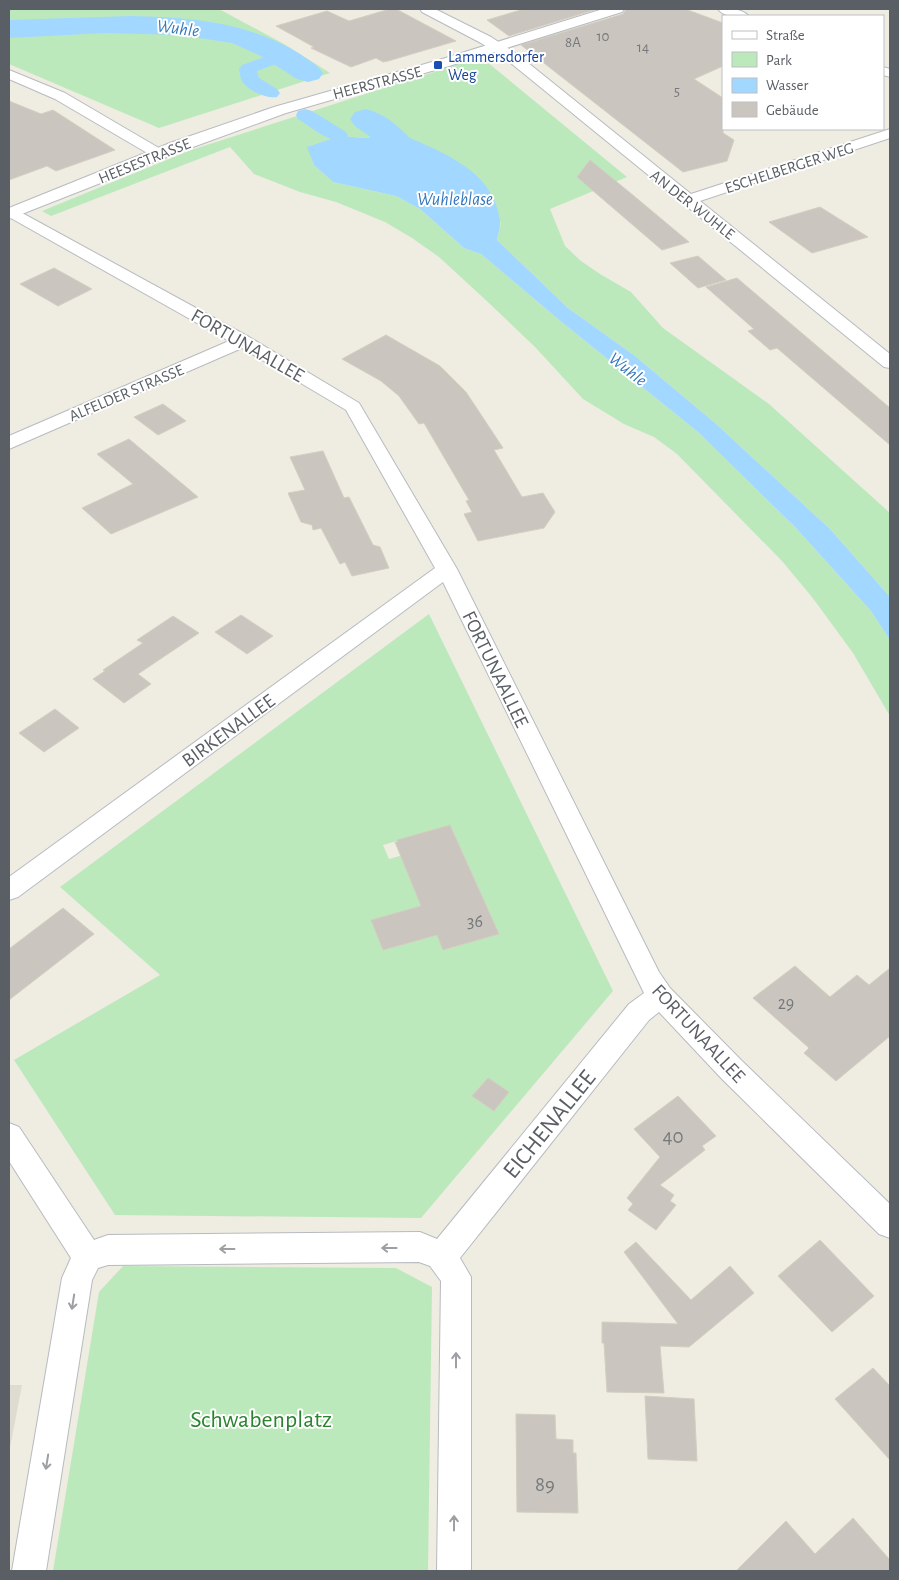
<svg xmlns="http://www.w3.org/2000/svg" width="899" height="1580" viewBox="0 0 899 1580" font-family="'Alegreya Sans',sans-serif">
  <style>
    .education { fill: #dedbd1 }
    .green { fill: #bce9bc; fill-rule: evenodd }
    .water { fill: #a2d7ff }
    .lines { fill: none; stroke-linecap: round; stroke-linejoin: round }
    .canal { fill: #a2d7ff; fill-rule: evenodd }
    .river { fill: #a2d7ff; fill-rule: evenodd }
    .building { fill: #cac6bf; stroke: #d4cec0 }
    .minor-casing { stroke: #b7bbc0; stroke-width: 2 }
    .tertiary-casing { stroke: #b7bbc0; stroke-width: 2 }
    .minor { fill: #fff; fill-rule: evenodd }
    .tertiary { fill: #fff; fill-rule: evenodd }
    .oneway { stroke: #9c9fa3 }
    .transit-dot { fill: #1a4fb4; stroke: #fff; stroke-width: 2 }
    .labels { text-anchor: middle; stroke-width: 4; stroke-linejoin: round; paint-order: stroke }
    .far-number-label { font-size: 15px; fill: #76797c }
    .far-transit-label { font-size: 16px; fill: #164399; stroke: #fff; text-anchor: start }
    .far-street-label { font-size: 16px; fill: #5a5f65; stroke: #fff }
    .far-water-label { font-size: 18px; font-style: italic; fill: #3477bc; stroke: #fff }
    .number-label { font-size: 18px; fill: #76797c }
    .street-label { font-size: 20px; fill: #5a5f65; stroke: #fff }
    .near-number-label { font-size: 21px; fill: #76797c }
    .near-street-label { font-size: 24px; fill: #5a5f65; stroke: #fff }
    .near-park-label { font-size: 24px; fill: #2b832f; stroke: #fff }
  </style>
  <rect width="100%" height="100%" fill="#efece2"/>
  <!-- education -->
  <polygon class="education" points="9,1385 22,1385 9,1453"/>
  <!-- green -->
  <g class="green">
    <polygon points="9,9 219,9 284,44 330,73 159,128 9,64"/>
    <polygon points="481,57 627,177 550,209 565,246 581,261 600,274 631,292 663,328 769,404 890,513 890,597 830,529 715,423 635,356 568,308 497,240 501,223 394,131 367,138 339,136 308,147 314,165 333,182 396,196 420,209 464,248 481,254 558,319 698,432 796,528 871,611 890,640 890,716 853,653 812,597 782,561 677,454 654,437 624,424 583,399 535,347 490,304 439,257 412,238 385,222 336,202 300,192 254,174 230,147 51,216 42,211 191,150"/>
    <path d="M429,614L613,991L421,1218L115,1215L14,1060L160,975L60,887ZM450,826L499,934L444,950L437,935L383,950L371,920L389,915L391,921L426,911C415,893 407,875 403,855L389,859L383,845Z"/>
    <polygon points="123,1266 396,1268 432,1287 428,1571 53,1571 99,1292"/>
  </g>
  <!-- water -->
  <path class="water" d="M394,131C436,150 494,168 500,221C501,227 498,234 497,240L568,308L635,356L715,423L830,529L890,597V640L871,611L796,528L698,432L558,319L481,254L464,248L420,209L396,196L333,182L314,165L307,147L339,136L367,138Z"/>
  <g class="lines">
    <!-- canal -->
    <g class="canal">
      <path d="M281,51L287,52L290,56L287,60L257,71L259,78L277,89L280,93L277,97C268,99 246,90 242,81C240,78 240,73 239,69L242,65Z"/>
      <path d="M305,109L312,111L346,132L348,136L346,140C329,144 312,127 298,119L296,115L298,111Z"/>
    </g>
    <!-- river -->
    <g class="river">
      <path d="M131,16C190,17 249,22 300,54C308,60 317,64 323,73L319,79L308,82L297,79L261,56L232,43L179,35L106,33L9,38V20Z"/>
      <path d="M366,109C401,118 424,156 446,182L451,189L446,196L434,199L422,196L375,140L355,126L350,119L355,112Z"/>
    </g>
  </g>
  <!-- building -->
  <g class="building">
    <polygon points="390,9 396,9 456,41 388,61 383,62 376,58 351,67 311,48 314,47 276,26 327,11 349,21"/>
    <polygon points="524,9 597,9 509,36 487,20"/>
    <polygon points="626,9 685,9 723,23 723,66 694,79 723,98 723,133 734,140 727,161 683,172 521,45 623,14"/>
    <polygon points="9,101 41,114 53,110 115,150 56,171 47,166 9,180"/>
    <polygon points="590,160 634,196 689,242 662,250 577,177"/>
    <polygon points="820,207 868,237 812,253 769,222"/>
    <polygon points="698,256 726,280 698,288 670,263"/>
    <polygon points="54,268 92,289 58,306 20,284"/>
    <polygon points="737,278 890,408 890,445 777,348 770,350 748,331 754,329 706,287"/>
    <polygon points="386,335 440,366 466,392 503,448 494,450 522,497 543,493 555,512 544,528 478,541 464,514 472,512 466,501 469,500 424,423 419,424 399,396 381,381 342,359"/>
    <polygon points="163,404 186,421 158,435 134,417"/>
    <polygon points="129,439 198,497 111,534 82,508 133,484 97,454"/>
    <polygon points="323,451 344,498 349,497 373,545 380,547 389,568 352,576 345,562 340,564 321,528 313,530 312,525 301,522 288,493 305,490 290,457"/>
    <polygon points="241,615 273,636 247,654 215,632"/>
    <polygon points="173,616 199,633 138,674 151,684 124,703 93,679 105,671 103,670 143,643 137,640"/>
    <polygon points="55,709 79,728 44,752 19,733"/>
    <polygon points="450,825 499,934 443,950 437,935 383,950 371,920 421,906 395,842 398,842 397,840"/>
    <polygon points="63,908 94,934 9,1000 9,949"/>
    <polygon points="795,966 830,997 857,975 869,985 890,968 890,1036 836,1081 804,1053 809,1048 753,998"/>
    <polygon points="488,1078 509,1092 494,1111 472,1096"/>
    <polygon points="678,1096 716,1136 702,1146 705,1150 660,1185 674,1195 670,1201 676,1205 656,1230 628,1210 633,1204 627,1198 660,1157 634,1129"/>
    <polygon points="820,1240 874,1296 832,1332 778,1276"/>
    <polygon points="636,1242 691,1300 730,1266 754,1293 689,1347 660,1346 664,1393 607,1392 604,1343 602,1343 602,1322 678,1324 624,1252"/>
    <polygon points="873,1368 890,1386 890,1460 835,1399"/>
    <polygon points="645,1396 694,1399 697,1461 648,1459"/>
    <polygon points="516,1414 555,1415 556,1439 573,1440 573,1453 576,1453 578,1513 517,1512"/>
    <polygon points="853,1518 890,1560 890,1571 736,1571 786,1521 815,1554"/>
  </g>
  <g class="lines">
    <defs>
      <g id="minor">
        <polygon points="420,9 435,9 491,37 517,54 691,194 890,129 890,138 700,201 890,354 890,368 884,367 507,60 481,43 422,12"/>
        <path d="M718,9C729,9 741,8 749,16C739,17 724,18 718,9Z"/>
        <polygon points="883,67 890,69 890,77 883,75"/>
        <polygon points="9,70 65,93 164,151 166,154 164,157 154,157 55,99 9,79"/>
        <polygon points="13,208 249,337 359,403 457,569 659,972 670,988 742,1061 890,1204 890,1238 879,1234 722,1079 659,1012 649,1020 460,1258 471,1277 471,1571 437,1571 441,1281 430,1266 419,1262 108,1265 98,1268 92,1280 46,1571 12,1571 62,1278 71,1258 9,1161 9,1123 19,1127 94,1240 108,1235 420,1232 437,1239 629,1004 644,993 443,582 18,897 9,900 9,877 435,568 346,410 242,348 9,449 9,436 229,341 9,217 9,209"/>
      </g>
      <polygon id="tertiary" points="603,9 624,9 622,12 449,66 286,113 182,151 9,219 9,208 170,143 274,107 439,60"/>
    </defs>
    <!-- minor casing -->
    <use href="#minor" class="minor-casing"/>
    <!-- tertiary casing -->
    <use href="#tertiary" class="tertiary-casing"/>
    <!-- minor -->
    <use href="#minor" class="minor"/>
    <!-- tertiary -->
    <use href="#tertiary" class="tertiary"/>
  </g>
  <!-- one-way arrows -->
  <defs><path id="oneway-shaft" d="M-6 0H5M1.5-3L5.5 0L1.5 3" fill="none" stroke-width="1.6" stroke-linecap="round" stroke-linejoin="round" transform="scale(1.25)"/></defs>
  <g class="oneway">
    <use href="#oneway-shaft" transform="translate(389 1248) rotate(180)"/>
    <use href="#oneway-shaft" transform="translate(227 1249) rotate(180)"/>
    <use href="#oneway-shaft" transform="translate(73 1302) rotate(99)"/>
    <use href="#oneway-shaft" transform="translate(456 1360) rotate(-90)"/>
    <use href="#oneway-shaft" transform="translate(47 1462) rotate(99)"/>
    <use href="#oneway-shaft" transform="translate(454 1523) rotate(-90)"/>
  </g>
  <!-- markers -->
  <rect class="transit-dot" x="433" y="60" width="10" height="10" rx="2.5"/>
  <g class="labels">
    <!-- far-number labels -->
    <g class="far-number-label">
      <text x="603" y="41">10</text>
      <text x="573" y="47">8A</text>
      <text x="643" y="52">14</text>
      <text x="677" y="96">5</text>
    </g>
    <!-- far-transit labels -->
    <g class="far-transit-label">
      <text x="448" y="62">Lammersdorfer<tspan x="448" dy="18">Weg</tspan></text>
    </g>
    <!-- far-street labels -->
    <g class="far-street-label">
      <text transform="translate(377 82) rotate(-15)" y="6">HEERSTRASSE</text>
      <text transform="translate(144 160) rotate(-22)" y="6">HEESESTRASSE</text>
      <text transform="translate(789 167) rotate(-18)" y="6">ESCHELBERGER WEG</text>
      <text transform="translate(693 204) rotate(38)" y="6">AN DER WUHLE</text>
      <text transform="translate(126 392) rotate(-23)" y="6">ALFELDER STRASSE</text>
    </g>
    <!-- far-water labels -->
    <g class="far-water-label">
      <text transform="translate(178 28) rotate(7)" y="6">Wuhle</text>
      <text x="455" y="205">Wuhleblase</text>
      <text transform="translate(628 369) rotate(38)" y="6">Wuhle</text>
    </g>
    <!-- number labels -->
    <g class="number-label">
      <text x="475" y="927">36</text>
      <text x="786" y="1009">29</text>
    </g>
    <!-- street labels -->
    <g class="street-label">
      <text transform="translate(248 345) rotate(30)" y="7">FORTUNAALLEE</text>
      <text transform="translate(496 669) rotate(64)" y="7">FORTUNAALLEE</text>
      <text transform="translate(228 730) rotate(-36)" y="7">BIRKENALLEE</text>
      <text transform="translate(699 1033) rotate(47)" y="7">FORTUNAALLEE</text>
    </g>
    <!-- near-number labels -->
    <g class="near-number-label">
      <text x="673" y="1143">40</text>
      <text x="545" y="1491">89</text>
    </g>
    <!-- near-street labels -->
    <g class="near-street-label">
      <text transform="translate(549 1124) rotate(-51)" y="8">EICHENALLEE</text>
    </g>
    <!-- near-park labels -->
    <g class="near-park-label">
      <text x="261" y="1427">Schwabenplatz</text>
    </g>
  </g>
  <!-- border -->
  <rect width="899" height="1580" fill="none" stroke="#5a5f65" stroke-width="20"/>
  <!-- legend -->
  <rect x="722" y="15" width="162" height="115" fill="#ffffff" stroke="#bdbfc1"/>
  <rect x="732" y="31" width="25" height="8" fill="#ffffff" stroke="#bdbfc1"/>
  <text x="766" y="40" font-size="15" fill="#5a5f65">Straße</text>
  <rect x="732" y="52" width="25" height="15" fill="#bce9bc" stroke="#bdbfc1"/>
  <text x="766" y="65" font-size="15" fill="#5a5f65">Park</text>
  <rect x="732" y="78" width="25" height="15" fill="#a2d7ff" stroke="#bdbfc1"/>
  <text x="766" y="90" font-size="15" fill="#5a5f65">Wasser</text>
  <rect x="732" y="102" width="25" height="15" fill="#cac6bf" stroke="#bdbfc1"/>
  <text x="766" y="115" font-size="15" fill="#5a5f65">Gebäude</text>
</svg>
